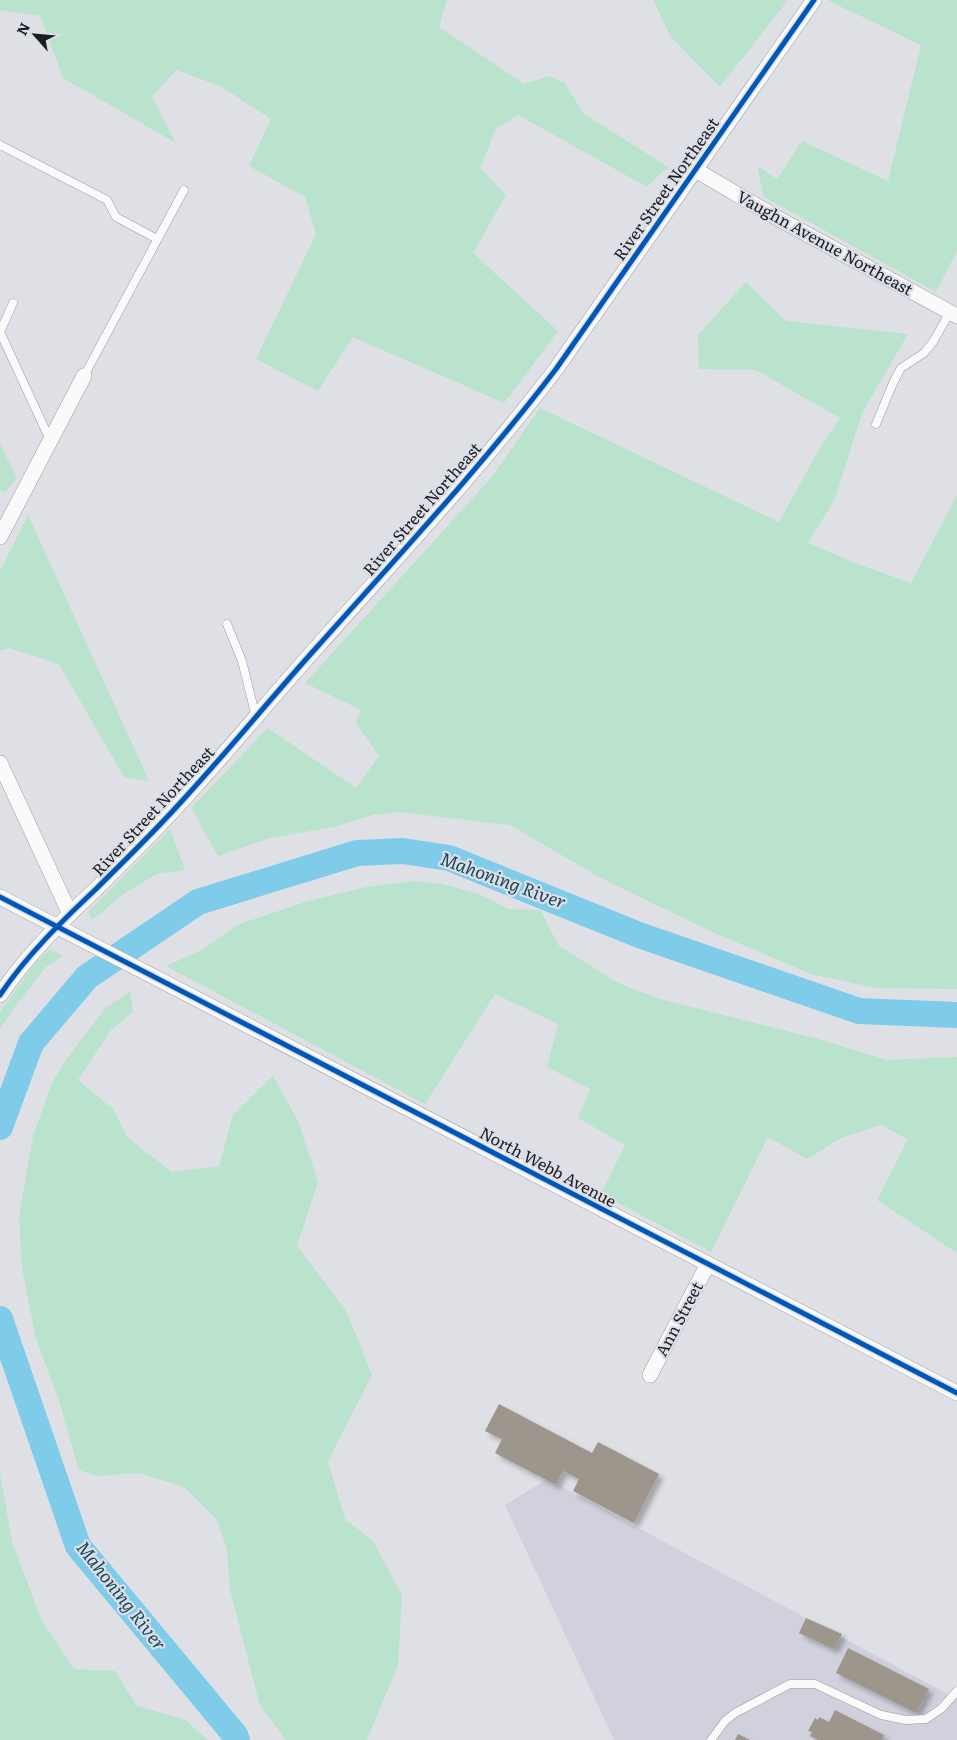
<svg xmlns="http://www.w3.org/2000/svg" width="957" height="1740" viewBox="0 0 957 1740" font-family="Literata,serif">
  <style>
    .built { fill: #d0d1dc }
    .green { fill: #b9e3cc }
    .lines { fill: none; stroke-linecap: round; stroke-linejoin: round }
    .river { stroke: #7fcbea; stroke-width: 26 }
    .building { fill: #9c968c; filter: url(#shadow) }
    .service-casing { stroke: #9b9ca0; stroke-width: 9 }
    .minor-casing { stroke: #9b9ca0; stroke-width: 16 }
    .service { stroke: #fafafb; stroke-width: 8 }
    .minor { stroke: #fafafb; stroke-width: 15 }
    .cycleway-casing { stroke: #dcdee8; stroke-width: 8 }
    .cycleway { stroke: #0057b8; stroke-width: 5 }
    .labels { text-anchor: middle; stroke-width: 4.5; stroke-linejoin: round; paint-order: stroke }
    .street-label { font-size: 16px; fill: #1c1d20; stroke: #dcdee8 }
    .water-label { font-size: 18px; font-style: italic; fill: #184758; stroke: #dcdee8 }
  </style>
  <defs>
    <filter id="shadow"><feDropShadow dx="4.5" dy="4.5" stdDeviation="2.5" flood-color="#0004"/></filter>
  </defs>
  <rect width="100%" height="100%" fill="#dfe0e5"/>
  <!-- built -->
  <polygon class="built" points="547,1479 957,1699 957,1740 614,1740 505,1505"/>
  <!-- green -->
  <g class="green">
    <polygon points="0,0 447,0 439,27 524,84 549,76 565,83 583,113 668,167 647,187 518,115 496,129 480,168 506,195 473,253 558,331 504,403 353,337 318,391 256,359 316,234 305,197 249,166 271,119 220,86 176,70 152,97 176,143 63,78 40,16 0,10"/>
    <polygon points="653,0 788,0 720,87 671,37"/>
    <polygon points="830,0 957,0 957,251 936,292 764,197 757,166 777,179 802,141 888,181 921,45 829,1"/>
    <polygon points="746,282 786,321 908,334 862,413 835,499 808,543 863,566 911,583 957,495 957,989 876,988 811,974 712,932 599,877 510,825 398,812 373,815 334,827 270,838 218,856 191,808 268,728 356,788 379,756 356,723 361,710 305,683 492,477 540,408 779,522 818,451 840,418 756,370 699,369 698,335"/>
    <polygon points="0,444 17,478 5,492 0,490"/>
    <polygon points="28,515 149,781 124,777 59,664 9,648 0,651 0,571"/>
    <polygon points="170,829 185,870 156,874 125,893 92,920 88,912"/>
    <polygon points="414,881 442,884 479,894 508,909 540,910 559,946 618,983 660,999 818,1039 887,1060 957,1057 957,1253 877,1200 908,1139 881,1125 841,1138 807,1159 768,1137 711,1252 601,1194 625,1145 578,1118 590,1089 547,1067 558,1024 495,994 425,1104 166,966 202,950 237,925 305,902 366,887"/>
    <polygon points="50,949 63,956 46,967 16,1005 0,1029 0,1012 35,963"/>
    <polygon points="130,991 133,1012 111,1030 78,1080 114,1110 127,1137 172,1172 219,1166 233,1115 273,1076 298,1121 318,1182 297,1246 346,1310 372,1375 328,1461 345,1519 373,1541 402,1595 398,1665 367,1740 286,1740 260,1706 230,1590 227,1549 217,1520 184,1487 139,1473 97,1476 79,1470 59,1401 36,1339 22,1268 19,1216 33,1136 53,1080 78,1043 105,1009"/>
    <polygon points="0,1473 12,1542 42,1621 74,1669 115,1671 137,1706 184,1719 208,1740 0,1740"/>
  </g>
  <g class="lines">
    <!-- river -->
    <g class="river">
      <polyline points="0,1127 31,1043 87,977 198,902 357,853 403,851 449,858 639,935 859,1011 957,1015"/>
      <polyline points="0,1319 78,1546 235,1735 237,1740"/>
    </g>
  </g>
  <!-- building -->
  <g class="building">
    <polygon points="499,1404 592,1453 598,1442 659,1474 634,1523 573,1491 579,1479 563,1471 556,1485 495,1453 502,1439 485,1431"/>
    <polygon points="806,1618 842,1634 834,1649 799,1633"/>
    <polygon points="848,1648 929,1689 916,1713 836,1673"/>
    <polygon points="835,1710 884,1735 882,1740 818,1740 810,1736 812,1732 808,1731 815,1718 818,1720 819,1717 829,1722"/>
    <polygon points="738,1734 750,1740 735,1740"/>
  </g>
  <g class="lines">
    <defs>
      <g id="service">
        <polyline points="0,145 107,200 116,217 157,239"/>
        <polyline points="13,303 0,332 50,440"/>
        <polyline points="84,376 184,190"/>
        <polyline points="876,424 894,381 901,368 924,353 933,342 950,312"/>
        <polyline points="227,624 242,661 256,717"/>
        <polyline points="711,1740 725,1721 735,1713 790,1684 815,1684 881,1715 906,1720 926,1719 942,1708 957,1691"/>
      </g>
      <g id="minor">
        <polyline points="694,169 779,219 957,316"/>
        <polyline points="0,537 84,376"/>
        <polyline points="0,763 70,914"/>
        <polyline points="0,897 957,1393"/>
        <path d="M0,995C27,955 61,922 96,889C125,860 154,832 181,802C228,751 271,698 317,647C398,556 482,466 556,369L814,0"/>
        <polyline points="650,1375 708,1264"/>
      </g>
    </defs>
    <!-- service casing -->
    <use href="#service" class="service-casing"/>
    <!-- minor casing -->
    <use href="#minor" class="minor-casing"/>
    <!-- service -->
    <use href="#service" class="service"/>
    <!-- minor -->
    <use href="#minor" class="minor"/>
    <defs>
      <g id="cycleway">
        <polyline points="0,897 957,1393"/>
        <path d="M0,995C27,955 61,922 96,889C125,860 154,832 181,802C228,751 271,698 317,647C398,556 482,466 556,369L814,0"/>
      </g>
    </defs>
    <!-- cycleway casing -->
    <use href="#cycleway" class="cycleway-casing"/>
    <!-- cycleway -->
    <use href="#cycleway" class="cycleway"/>
  </g>
  <g class="labels">
    <!-- street labels -->
    <g class="street-label">
      <text transform="translate(666 189) rotate(-55)" y="6">River Street Northeast</text>
      <text transform="translate(825 243) rotate(29)" y="6">Vaughn Avenue Northeast</text>
      <text transform="translate(422 509) rotate(-49)" y="6">River Street Northeast</text>
      <text transform="translate(153 811) rotate(-47)" y="6">River Street Northeast</text>
      <text transform="translate(548 1167) rotate(28)" y="6">North Webb Avenue</text>
      <text transform="translate(679 1319) rotate(-62)" y="6">Ann Street</text>
    </g>
    <!-- water labels -->
    <g class="water-label">
      <text transform="translate(503 881) rotate(20)" y="6">Mahoning River</text>
      <text transform="translate(121 1596) rotate(52)" y="6">Mahoning River</text>
    </g>
  </g>
  <!-- north arrow -->
  <g transform="translate(35 35) rotate(297)" stroke="#dcdee8" stroke-width="4" paint-order="stroke">
  <path d="M0-4L9 19L0 12L-9 19Z" fill="#1c1d20"/>
  <text y="-8" font-size="14" font-weight="bold" text-anchor="middle" fill="#1c1d20">N</text>
  </g>
</svg>
